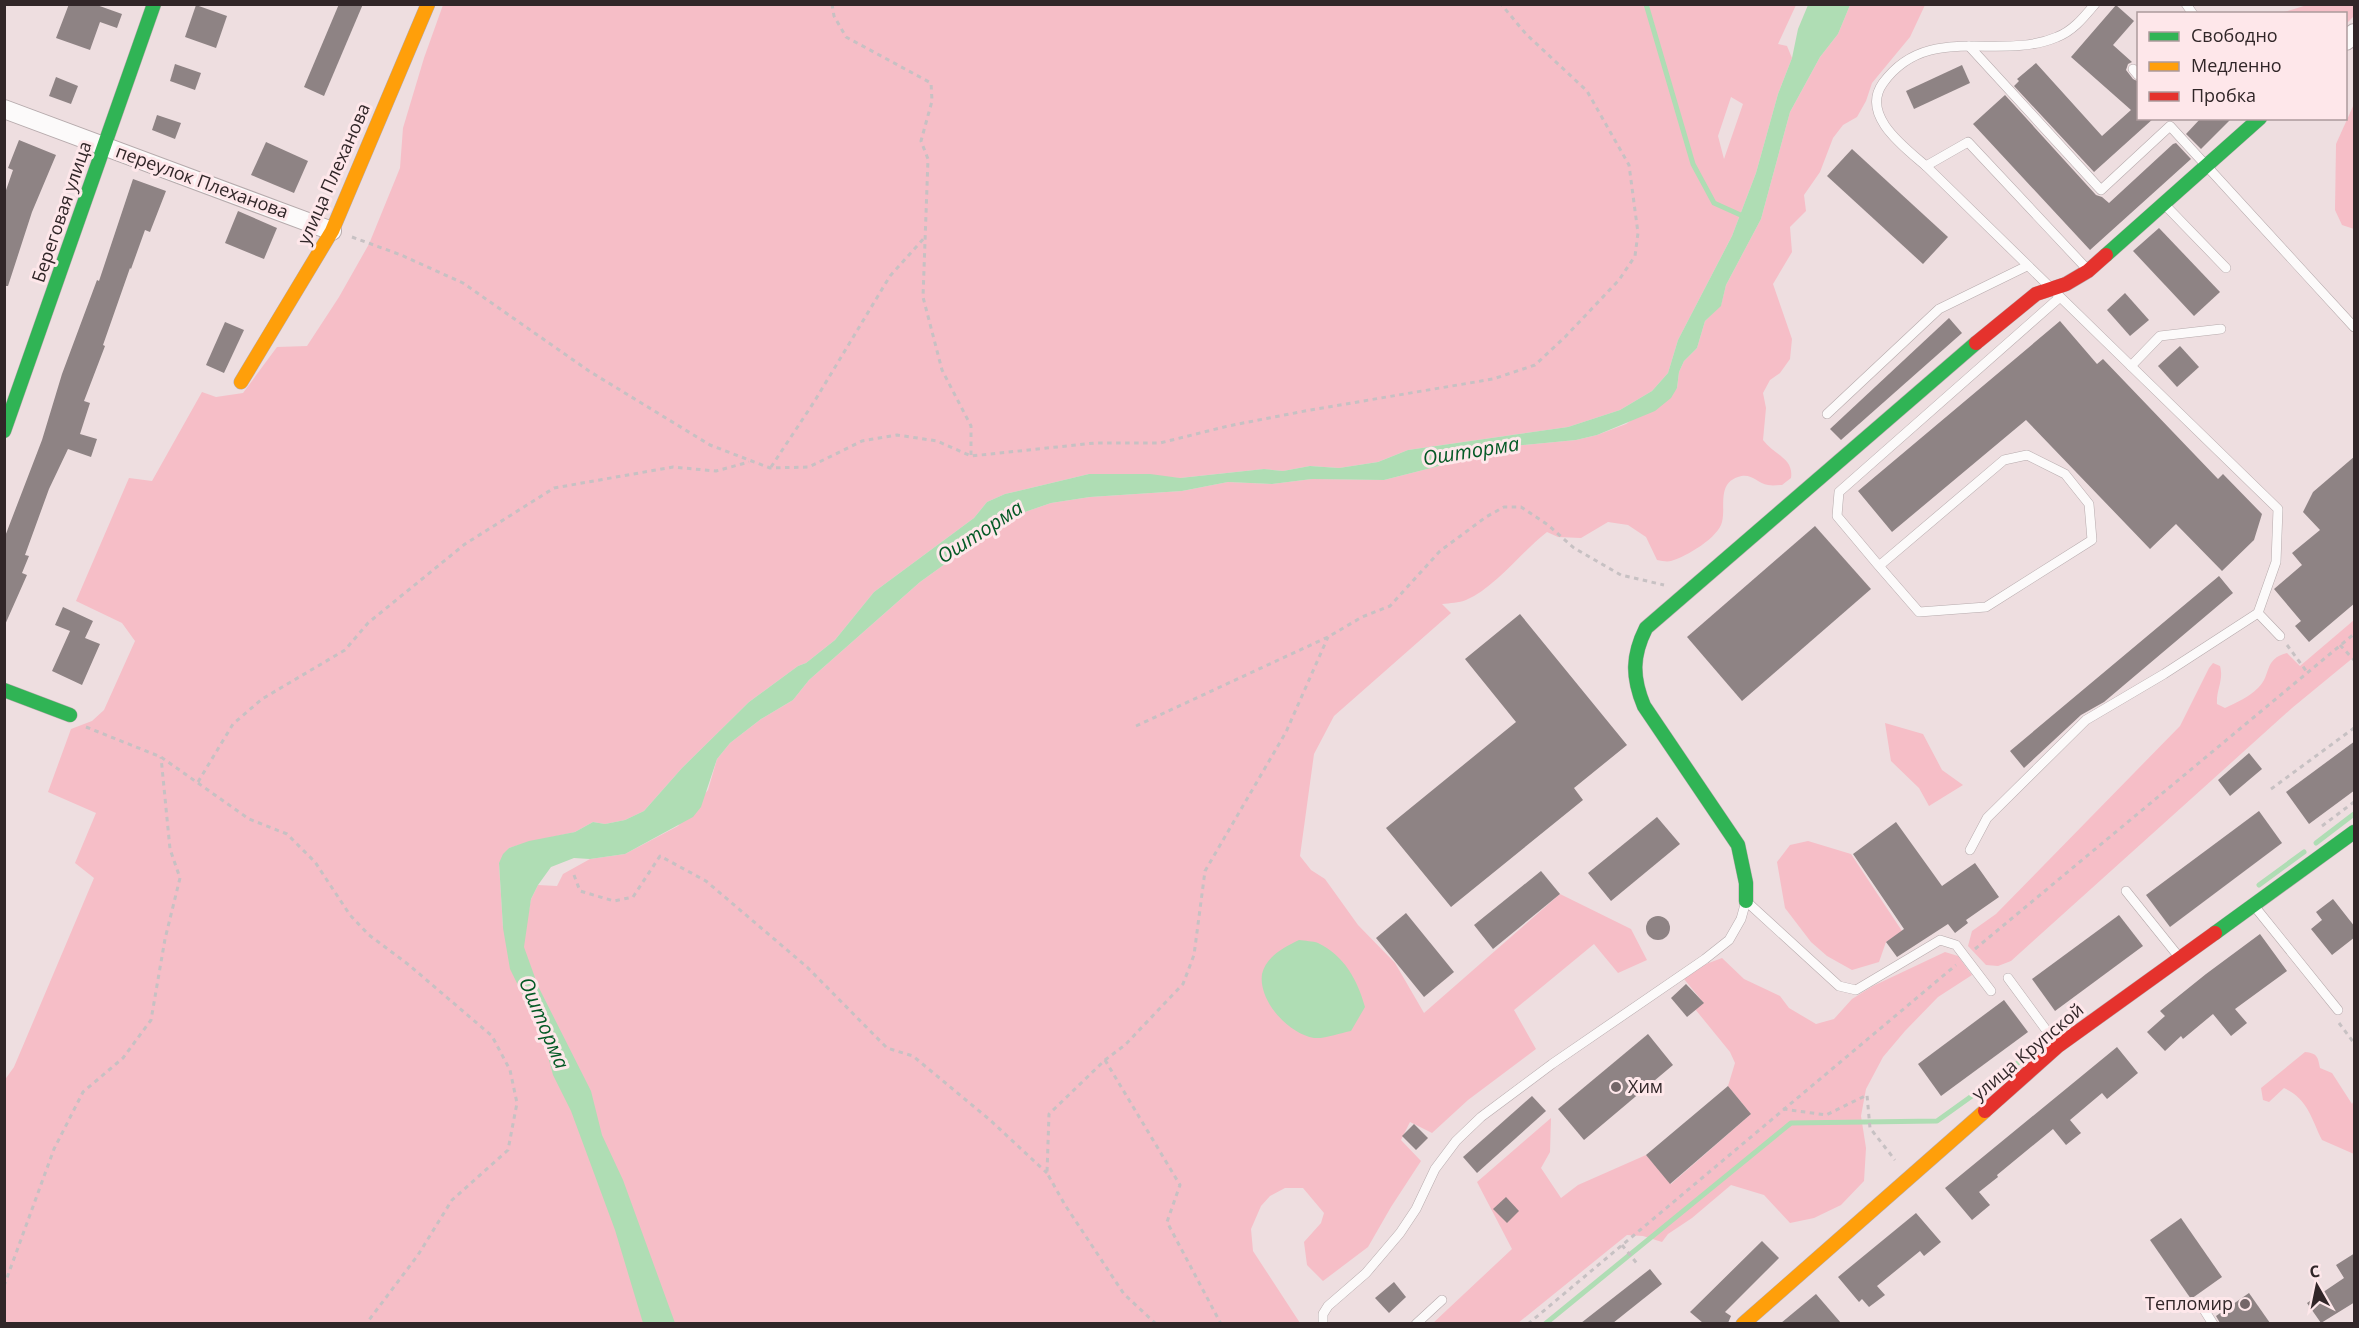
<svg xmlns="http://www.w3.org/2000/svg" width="2359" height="1328" viewBox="0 0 2359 1328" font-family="'Open Sans',sans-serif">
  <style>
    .green { fill: #f6bec7; fill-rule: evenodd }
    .water { fill: #afddb4 }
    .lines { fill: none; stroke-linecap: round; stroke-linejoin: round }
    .stream { stroke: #afddb4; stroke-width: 5 }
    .building { fill: #8e8384 }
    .lane-casing { stroke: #b6aaac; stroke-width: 10 }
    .street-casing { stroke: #b6aaac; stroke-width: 20 }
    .fast-casing { stroke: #b6aaac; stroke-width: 15 }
    .slow-casing { stroke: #b6aaac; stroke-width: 15 }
    .jam-casing { stroke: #b6aaac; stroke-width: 15 }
    .path { stroke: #c7c1c3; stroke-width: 3; stroke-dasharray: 4.5 4.5; stroke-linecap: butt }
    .lane { stroke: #fcfafa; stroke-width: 9 }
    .street { stroke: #fcfafa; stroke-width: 18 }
    .fast { stroke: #30b455; stroke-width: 14 }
    .slow { stroke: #ff9f0a; stroke-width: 14 }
    .jam { stroke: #e5322d; stroke-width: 14 }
    .poi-dot { fill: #736668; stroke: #fee7ea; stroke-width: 2 }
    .labels { text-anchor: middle; stroke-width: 6; stroke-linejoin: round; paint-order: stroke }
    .street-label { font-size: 18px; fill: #312628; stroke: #fee7ea }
    .poi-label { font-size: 18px; fill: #312628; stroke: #fee7ea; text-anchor: start }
    .water-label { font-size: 20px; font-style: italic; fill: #035925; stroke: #fee7ea }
  </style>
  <rect width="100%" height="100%" fill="#eedee0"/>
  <!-- green -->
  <g class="green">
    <path d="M443,5H1796L1778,44L1787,46L1792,58L1778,94L1756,173L1732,236L1678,340L1668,373L1652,391L1620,410L1568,427L1408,450L1378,462L1339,468L1310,466L1283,471L1264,469L1180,478L1089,474L1005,494L987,502L974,518L874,592L835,640L806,663L798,666L749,702L682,768L644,811L625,820L605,824L593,822L575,832L529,842L509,848L499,863L503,928L526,926L531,899L538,885L557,886L563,874L590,859L625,854L678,826L708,790L717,759L730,743L761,719L793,700L809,680L920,582L1002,523L1022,513L1051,503L1090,497L1182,491L1228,482L1272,484L1312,479L1384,480L1439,466L1493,448L1576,440L1597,435L1626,424L1677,388L1679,372L1684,361L1697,348L1705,321L1721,305L1726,285L1761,219L1790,112L1820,57L1838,34L1850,5H1925L1910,37L1872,83L1866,101L1857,117L1843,125L1833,138L1820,172L1804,195L1806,211L1790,227L1792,252L1773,284L1792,339L1790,359L1780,373L1770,380L1763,393L1766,408L1763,440C1774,455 1794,458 1791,478L1782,485C1778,485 1773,486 1768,485C1757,483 1751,472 1738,477C1717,484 1726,506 1722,522C1719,537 1686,557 1671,561C1667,562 1662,561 1657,560L1646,537L1628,525L1608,522L1581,538L1558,537L1547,532C1521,552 1496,587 1466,600C1459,603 1450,603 1442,604L1451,613L1334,716L1314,754L1300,856L1311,870L1325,879L1358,925L1395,963L1424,1013L1560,894L1631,929L1647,960L1618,973L1594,944L1514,1010L1536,1049L1468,1100L1432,1133L1410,1122L1401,1140L1421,1161L1391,1207L1368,1247L1323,1281L1307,1265L1304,1242L1321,1223L1324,1213L1303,1188H1285L1270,1196L1261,1206L1251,1229L1253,1251L1300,1323H5L4,1081L14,1067L94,878L75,863L96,813L48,792L71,729L92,721L104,710L135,641L122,623L76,601L129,478L152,481L202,392L216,397L243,393L277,347L307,346L339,297L369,244L400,168L403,128L424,58ZM1731,97L1743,104L1724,159L1718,136Z"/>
    <polygon points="2307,5 2354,5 2354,16 2346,24 2346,14 2281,13"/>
    <polygon points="2354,104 2354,229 2342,225 2335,210 2336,144"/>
    <path d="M2354,620V657L2292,708L2011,961L1998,966L1986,965L1968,946L1972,931L1996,914L2180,726L2209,668L2213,663L2220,666C2224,680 2216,690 2217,704L2225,708C2236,703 2249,697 2258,688C2272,675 2263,659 2287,653L2300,666Z"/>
    <polygon points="1885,723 1923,734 1942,770 1963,785 1929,806 1919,788 1891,761"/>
    <polygon points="1808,841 1851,854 1902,931 1886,942 1879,962 1852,970 1827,956 1811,942 1785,908 1777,862 1790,845"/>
    <polygon points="1945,952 1958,956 1972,975 1938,997 1905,1031 1883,1057 1866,1089 1861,1116 1866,1148 1864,1181 1841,1205 1814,1218 1790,1223 1764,1195 1731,1185 1692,1218 1668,1234 1662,1242 1643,1236 1627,1235 1518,1323 1432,1324 1512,1249 1477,1182 1551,1118 1550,1152 1541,1168 1561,1198 1578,1185 1646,1155 1671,1184 1751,1114 1728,1086 1735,1063 1730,1052 1695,1009 1703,1002 1684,979 1693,969 1722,958 1744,979 1780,996 1789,1008 1816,1024 1834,1019 1852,999 1873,986"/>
    <path d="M2305,1052C2317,1053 2318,1057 2320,1068L2332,1073L2352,1104L2354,1100V1154L2322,1140C2311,1118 2308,1099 2284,1088L2269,1102L2263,1100L2261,1088Z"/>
  </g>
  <!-- water -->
  <g class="water">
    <polygon points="1808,5 1850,5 1838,34 1820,57 1790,112 1761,219 1726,285 1721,306 1705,321 1697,348 1684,361 1679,372 1677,388 1671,398 1655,411 1597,435 1576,440 1493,448 1439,466 1384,480 1312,479 1272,484 1228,482 1182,491 1090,497 1051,503 1022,513 1002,523 920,582 809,680 793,700 761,719 730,743 717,759 701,807 693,817 625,854 590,859 574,858 551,867 538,885 531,899 524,947 538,986 591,1091 602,1135 623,1180 675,1323 643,1323 615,1230 571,1111 553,1075 542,1034 510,969 503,928 499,863 503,854 509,848 529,841 575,832 593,822 605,824 625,820 644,811 682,768 749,702 798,666 806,663 835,640 874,592 974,518 987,502 1005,494 1089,474 1150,474 1180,478 1264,469 1283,471 1310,466 1339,468 1378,462 1408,450 1568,427 1620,410 1652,391 1668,373 1678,340 1732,236 1756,173 1778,94 1792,58 1798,29"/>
    <path d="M1299,940C1305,941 1313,941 1318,943C1344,955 1358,981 1365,1007L1351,1031C1340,1033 1325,1039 1314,1038C1289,1034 1258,1001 1262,974C1266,956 1285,947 1299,940Z"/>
  </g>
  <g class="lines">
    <!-- stream -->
    <g class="stream">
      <polyline points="1646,4 1693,164 1714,203 1745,217"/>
      <polyline points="2316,843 2354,814"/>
      <polyline points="2259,885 2304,852"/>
      <polyline points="1545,1324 1791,1123 1937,1121 2036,1050"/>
    </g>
  </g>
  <!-- building -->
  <g class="building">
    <polygon points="69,4 94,4 122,14 117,28 100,22 90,50 56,38"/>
    <polygon points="339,4 363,4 324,96 304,87"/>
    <polygon points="196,5 227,16 216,48 185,37"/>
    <polygon points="2116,5 2134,21 2113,45 2132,62 2128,64 2126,70 2133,79 2139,82 2139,118 2154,118 2094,172 2014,86 2019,81 2017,79 2036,63 2102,136 2131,110 2071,57"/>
    <polygon points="175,64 201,73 195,90 170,81"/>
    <polygon points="1962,65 1970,83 1914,109 1906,91"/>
    <polygon points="56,77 78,86 71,104 49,96"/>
    <polygon points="2005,95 2096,195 2102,197 2109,203 2173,144 2176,143 2191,159 2090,250 1973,124"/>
    <polygon points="157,115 181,123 175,139 152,130"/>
    <polygon points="2201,118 2232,118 2201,149 2186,134"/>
    <polygon points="19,140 56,155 32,212 8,286 4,286 4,196 13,170 8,168"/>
    <polygon points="266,142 308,161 294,193 251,175"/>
    <polygon points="1852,149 1948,237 1923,264 1827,176"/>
    <polygon points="133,179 166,191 150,232 145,230 131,269 130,268 103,345 105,346 84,401 90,403 80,434 97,439 91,457 68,449 49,489 25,555 29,556 22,573 27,575 4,627 4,539 42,440 62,374 97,280 99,281"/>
    <polygon points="238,211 277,228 264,259 225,243"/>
    <polygon points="2159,228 2220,292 2194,316 2133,251"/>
    <polygon points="2125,293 2149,320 2130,336 2107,310"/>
    <polygon points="1949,318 1962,333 1841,440 1830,429"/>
    <polygon points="2060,321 2097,364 2103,359 2218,479 2223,474 2262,514 2254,540 2222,571 2176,524 2150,549 2026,420 1892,532 1858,491"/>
    <polygon points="225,322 244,330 224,373 206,365"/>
    <polygon points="2180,346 2199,367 2177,387 2158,366"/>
    <polygon points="2355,456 2355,603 2309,642 2295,626 2301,621 2274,589 2302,565 2292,553 2320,530 2303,512 2313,492"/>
    <polygon points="1815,526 1871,589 1742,701 1687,637"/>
    <polygon points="2219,576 2233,593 2104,702 2081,715 2024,768 2010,751"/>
    <polygon points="63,607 93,621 85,638 100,644 82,685 52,671 70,631 55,625"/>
    <polygon points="1520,614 1627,745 1574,788 1583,800 1451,907 1386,828 1516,722 1465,659"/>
    <polygon points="2355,741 2355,790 2309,824 2286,792"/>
    <polygon points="2249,753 2262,769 2230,796 2218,780"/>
    <polygon points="2259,811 2282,843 2170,927 2146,895"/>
    <polygon points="1657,817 1680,844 1611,901 1588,873"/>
    <polygon points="1896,822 1942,886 1975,863 1999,897 1966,920 1968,923 1955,933 1948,924 1897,957 1886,942 1904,929 1853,854"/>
    <polygon points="1541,871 1560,894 1493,949 1474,925"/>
    <polygon points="2333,899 2355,927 2355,937 2332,955 2311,929 2322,920 2316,912"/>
    <polygon points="1406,913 1454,972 1424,997 1376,938"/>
    <polygon points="2119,915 2143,946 2055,1011 2032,979"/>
    <circle cx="1658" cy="928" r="12"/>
    <polygon points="2260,934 2287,971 2235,1009 2247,1023 2231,1036 2213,1014 2183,1039 2181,1036 2165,1051 2147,1032 2165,1016 2160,1011 2206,974"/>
    <polygon points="1686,984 1704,1003 1687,1017 1671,998"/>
    <polygon points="2004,1000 2028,1032 1941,1096 1918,1064"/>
    <polygon points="1648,1034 1673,1065 1584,1140 1558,1109"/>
    <polygon points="2117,1047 2138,1073 2107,1099 2102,1093 2070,1120 2081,1133 2066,1145 2053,1129 1997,1175 1998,1177 1979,1192 1990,1205 1972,1220 1945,1188"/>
    <polygon points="1728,1086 1751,1114 1670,1184 1646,1155"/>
    <polygon points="1532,1096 1546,1111 1477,1173 1463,1157"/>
    <polygon points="1414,1124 1428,1138 1416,1150 1402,1136"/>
    <polygon points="1506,1197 1519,1211 1507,1223 1493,1209"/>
    <polygon points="1916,1213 1941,1242 1924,1256 1920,1251 1877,1286 1885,1295 1869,1307 1862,1299 1859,1302 1838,1277"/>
    <polygon points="2181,1218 2222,1277 2191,1299 2150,1240"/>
    <polygon points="1762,1241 1779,1258 1725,1312 1731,1316 1728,1323 1703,1323 1690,1312"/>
    <polygon points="2355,1253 2355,1302 2321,1323 2307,1303 2344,1278 2336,1265"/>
    <polygon points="1650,1269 1662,1284 1613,1323 1581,1323"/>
    <polygon points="1394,1282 1406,1297 1389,1313 1375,1298"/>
    <polygon points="2249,1293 2270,1323 2220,1323 2216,1316"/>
    <polygon points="1816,1294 1841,1323 1781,1323"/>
  </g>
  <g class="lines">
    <defs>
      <g id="lane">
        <path d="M2095,4C2084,17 2073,31 2057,37C1999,62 1928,21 1883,83C1860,115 1904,147 1926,166L2131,366L2160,336L2221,329"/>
        <polyline points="2186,4 2193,14"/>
        <polyline points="1969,46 2101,190 2170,126 2354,327"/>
        <polyline points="2133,69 2138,75"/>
        <polyline points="1926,166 1968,142 2087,269"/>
        <polyline points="2165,205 2226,268"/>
        <polyline points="2131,366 2278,509 2276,562 2258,613 2280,636"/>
        <polyline points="1827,414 1939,309 2027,266"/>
        <polyline points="1879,566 1919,612 1986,607 2092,540 2089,504 2065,474 2027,455 2004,460 1879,566 1837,516 1839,492 2059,298"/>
        <polyline points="1970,850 1987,818 2086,720 2164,674 2258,613"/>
        <polyline points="2126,891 2179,957"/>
        <polyline points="2255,907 2338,1010"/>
        <polyline points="2008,978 2058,1046"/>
        <polyline points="2203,1308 2213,1324"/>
        <polyline points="1323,1324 1323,1314 1328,1306 1366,1273 1400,1233 1416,1209 1435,1169 1456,1141 1481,1117 1552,1064 1705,959 1729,940 1741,919 1746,901 1839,986 1856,990 1940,940 1956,945 1991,991"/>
        <polyline points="1416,1324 1442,1300"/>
      </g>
      <g id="street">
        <polyline points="2346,41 2354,33"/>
        <polyline points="4,109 332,231"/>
      </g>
      <g id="fast">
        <polyline points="2106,255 2260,118"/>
        <polyline points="4,431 154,4"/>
        <polyline points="4,690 70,715"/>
        <path d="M1746,901V883L1738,845L1644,706C1632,677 1632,656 1646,628L1976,343"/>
        <polyline points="2215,933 2354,832"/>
      </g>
      <g id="slow">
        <polyline points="241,382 332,231 428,4"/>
        <polyline points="1743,1324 1985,1111"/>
      </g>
      <g id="jam">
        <polyline points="1976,343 2036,294 2066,284 2088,271 2106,255"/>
        <polyline points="1985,1111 2058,1046 2215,933"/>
      </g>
    </defs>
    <!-- lane casing -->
    <use href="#lane" class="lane-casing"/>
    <!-- street casing -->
    <use href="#street" class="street-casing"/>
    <!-- fast casing -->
    <use href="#fast" class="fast-casing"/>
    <!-- slow casing -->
    <use href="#slow" class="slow-casing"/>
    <!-- jam casing -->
    <use href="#jam" class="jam-casing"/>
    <!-- path -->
    <g class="path">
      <polyline points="832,4 834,16 846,37 931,83 932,101 921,141 928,159 923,297 942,370 971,426 971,455"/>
      <polyline points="352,237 401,255 463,283 589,371 710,445 770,468 809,467 862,441 897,435 937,441 971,456 1095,443 1160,443 1228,426 1310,410 1493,379 1535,365 1565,337 1619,280 1635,256 1638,233 1629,165 1587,91 1526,34 1501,4"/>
      <polyline points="771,467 814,402 890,276 926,236"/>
      <polyline points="2287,645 2307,672"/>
      <polyline points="2340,645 2354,660"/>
      <polyline points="1136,726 1328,637 1362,617 1390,606 1440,551 1486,517 1504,507 1521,507 1548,525 1574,548 1621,575 1664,585"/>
      <polyline points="86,727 161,757 249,819 287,834 315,862 350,915 369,935 409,965 492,1036 510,1070 517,1103 508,1150 452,1200 418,1255 366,1324"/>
      <polyline points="198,782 233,724 262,699 345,650 368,623 465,544 554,488 673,467 716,471 749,462"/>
      <polyline points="2271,789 2354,728"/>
      <polyline points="2322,826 2354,802"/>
      <polyline points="574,875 580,891 614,901 633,897 660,856 706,881 807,967 887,1048 913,1056 990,1120 1047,1173"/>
      <polyline points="1975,949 2354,634"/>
      <polyline points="2339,1023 2354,1043"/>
      <polyline points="1105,1060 1180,1185 1167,1222 1221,1324"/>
      <polyline points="1783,1109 1826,1115 1867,1095 1870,1128 1895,1160"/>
      <polyline points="1622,1245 1639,1266"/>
      <polyline points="4,1286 54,1149 83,1092 123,1058 151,1020 165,939 180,878 170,849 161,757"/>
      <polyline points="1156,1324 1124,1294 1065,1205 1047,1173 1049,1114 1105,1060 1125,1045 1183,984 1194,955 1205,871 1286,732 1328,637"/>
      <polyline points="1528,1324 1956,965"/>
    </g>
    <!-- lane -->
    <use href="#lane" class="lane"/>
    <!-- street -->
    <use href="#street" class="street"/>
    <!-- fast -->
    <use href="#fast" class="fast"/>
    <!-- slow -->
    <use href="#slow" class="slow"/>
    <!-- jam -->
    <use href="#jam" class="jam"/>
  </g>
  <!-- markers -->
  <g class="poi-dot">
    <circle cx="1616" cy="1087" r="6"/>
    <circle cx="2245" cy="1304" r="6"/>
  </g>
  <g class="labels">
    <!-- street labels -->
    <g class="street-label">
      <text transform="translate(334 174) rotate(-66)" y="6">улица Плеханова</text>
      <text transform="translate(202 182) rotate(20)" y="6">переулок Плеханова</text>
      <text transform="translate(62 212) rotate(-71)" y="6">Береговая улица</text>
      <text transform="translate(2028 1052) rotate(-40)" y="6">улица Крупской</text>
    </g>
    <!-- poi labels -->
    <g class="poi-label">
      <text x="1628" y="1093">Хим</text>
      <text x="2233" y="1310" text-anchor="end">Тепломир</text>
    </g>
    <!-- water labels -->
    <g class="water-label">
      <text transform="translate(1471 451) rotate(-9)" y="7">Ошторма</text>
      <text transform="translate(980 532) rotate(-33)" y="7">Ошторма</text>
      <text transform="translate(544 1023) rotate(67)" y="7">Ошторма</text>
    </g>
  </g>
  <!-- border -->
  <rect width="2359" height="1328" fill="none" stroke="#312628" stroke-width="12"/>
  <!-- legend -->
  <rect x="2137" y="12" width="210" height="108" fill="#fee7ea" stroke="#ac9a9c" stroke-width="1.5"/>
  <rect x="2149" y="32" width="30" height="9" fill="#30b455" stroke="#ac9a9c" stroke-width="1.5"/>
  <text x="2191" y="42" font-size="18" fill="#312628">Свободно</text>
  <rect x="2149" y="62" width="30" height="9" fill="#ff9f0a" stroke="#ac9a9c" stroke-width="1.5"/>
  <text x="2191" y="72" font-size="18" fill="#312628">Медленно</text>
  <rect x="2149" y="92" width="30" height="9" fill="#e5322d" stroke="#ac9a9c" stroke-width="1.5"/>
  <text x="2191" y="102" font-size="18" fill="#312628">Пробка</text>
  <!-- north arrow -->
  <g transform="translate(2317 1286) rotate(351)" stroke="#fee7ea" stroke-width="4.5" paint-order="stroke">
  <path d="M0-4.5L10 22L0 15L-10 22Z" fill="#312628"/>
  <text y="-9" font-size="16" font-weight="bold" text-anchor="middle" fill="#312628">С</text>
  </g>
</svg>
